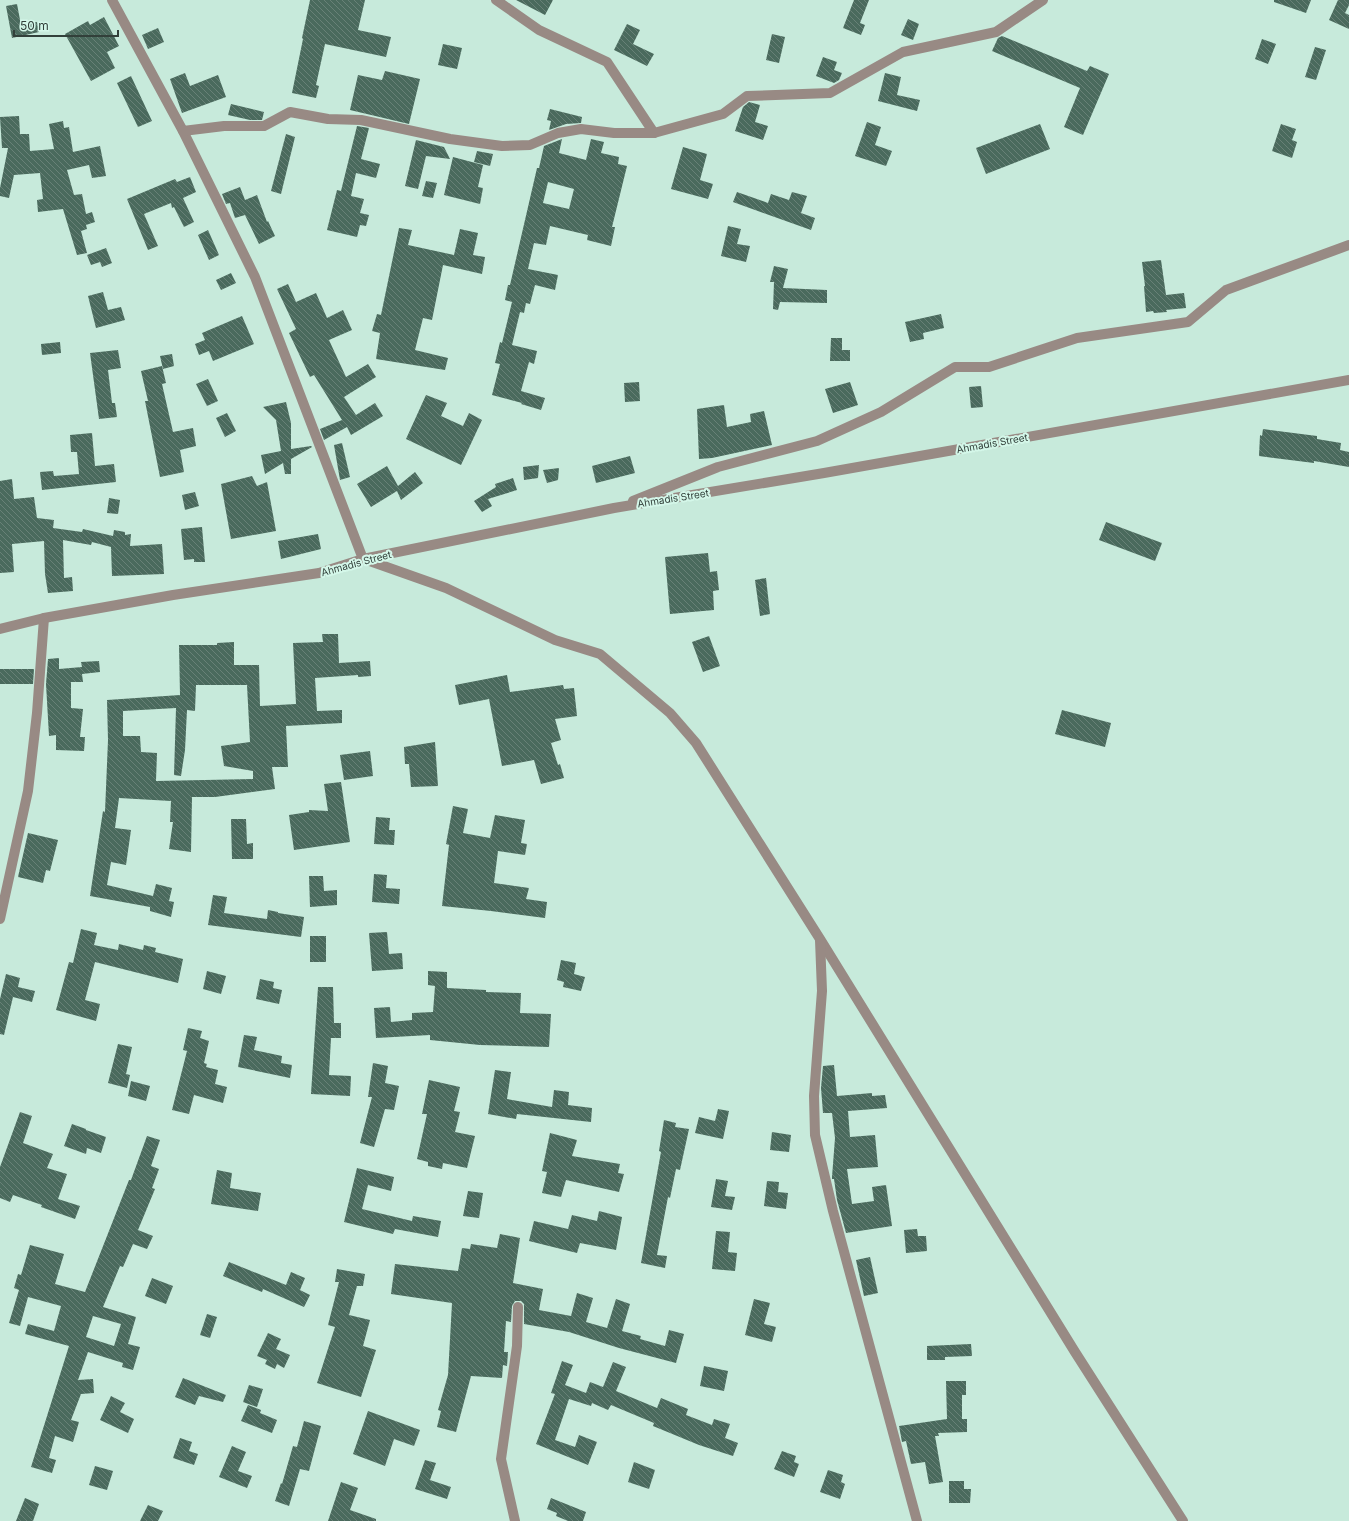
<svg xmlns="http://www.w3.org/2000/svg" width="1349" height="1521" viewBox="0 0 1349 1521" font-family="Inter,sans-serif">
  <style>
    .building { fill: url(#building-back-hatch); fill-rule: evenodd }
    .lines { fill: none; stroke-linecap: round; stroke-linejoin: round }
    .minor { stroke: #988a84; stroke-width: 10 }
    .labels { text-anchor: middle; stroke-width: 4; stroke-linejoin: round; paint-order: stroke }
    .street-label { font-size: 10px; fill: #32403a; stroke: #d4f7e9 }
  </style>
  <defs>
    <pattern id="building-back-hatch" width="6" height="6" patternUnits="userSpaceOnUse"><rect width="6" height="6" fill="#4a6a5d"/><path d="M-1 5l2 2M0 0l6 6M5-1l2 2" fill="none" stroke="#688177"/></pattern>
  </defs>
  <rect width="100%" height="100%" fill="#c7eadb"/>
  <!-- building -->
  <g class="building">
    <polygon points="310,0 365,0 358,30 391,37 386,57 325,44 316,85 319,86 316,98 292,93 303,39 302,38"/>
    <polygon points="516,0 553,0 545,15"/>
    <polygon points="854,0 869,0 860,23 865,25 861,35 843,28"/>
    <polygon points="1274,0 1311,0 1306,13 1274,2"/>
    <polygon points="1338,0 1349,0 1349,5 1345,13 1349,15 1349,29 1329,20"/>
    <polygon points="17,4 21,25 37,22 39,32 12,38 6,6"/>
    <polygon points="104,17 119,46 107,52 115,68 91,81 65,34 88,21 90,25"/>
    <polygon points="908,19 919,24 913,40 901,35"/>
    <polygon points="627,24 640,30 633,44 654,54 647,66 614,50"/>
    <polygon points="158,28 164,42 148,49 142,35"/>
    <polygon points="772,34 785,37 779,63 766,60"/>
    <polygon points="1002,36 1087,71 1090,66 1109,74 1083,135 1064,127 1080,88 992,51 998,38"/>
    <polygon points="1262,39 1276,44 1268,64 1255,59"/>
    <polygon points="443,44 462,48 457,69 438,65"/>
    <polygon points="1315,47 1326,50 1316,80 1305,77"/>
    <polygon points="823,57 837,62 834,70 842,73 839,80 834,83 816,76"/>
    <polygon points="385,71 420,79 409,124 350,110 358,75 382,80"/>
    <polygon points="185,73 190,86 218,75 226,97 182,113 170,79"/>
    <polygon points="885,73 901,77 897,95 920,100 917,111 878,101"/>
    <polygon points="131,76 152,121 138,127 117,83"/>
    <polygon points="749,102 760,105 755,122 768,126 763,140 735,131 743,107"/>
    <polygon points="231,104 264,112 262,120 250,120 228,115"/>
    <polygon points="550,109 582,117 581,123 566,124 549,130 551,121 547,120"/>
    <polygon points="19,116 20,134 29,134 30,151 54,149 49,124 63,121 64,128 69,127 73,152 100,146 106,176 92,178 89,165 67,170 74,195 82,194 86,214 92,212 95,222 86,225 87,229 81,231 87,253 77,255 63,209 38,212 37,200 43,199 40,173 14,175 9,198 0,196 0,188 8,148 2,148 0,117"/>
    <polygon points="867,122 881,127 875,145 892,151 886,166 855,156"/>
    <polygon points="1040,124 1050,149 986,174 976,148"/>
    <polygon points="1281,124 1296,129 1292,140 1297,142 1292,158 1272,151"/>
    <polygon points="357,126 369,128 361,159 380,164 376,178 356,173 351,196 364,199 360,213 369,215 366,226 360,225 357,237 327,230 337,190 341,191"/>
    <polygon points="286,134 295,137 281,194 271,191"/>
    <path d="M562,139L559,153L586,160L591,139L604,142L601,153L619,157L618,164L627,166L612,227H615L611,246L587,240L588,235L550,226L546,245L534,243L528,269L558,275L555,290L535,285L530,304L526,303L524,313L520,312L512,345L537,351L534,364L529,362L521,391L545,398L541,410L521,404L522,403L492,395L500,364L495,363L500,342L502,343L512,302L505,300L508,285H510L537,168H539L544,146ZM548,182L574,189L569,209L543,203Z"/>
    <polygon points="416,140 444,147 450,159 426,156 418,189 405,186"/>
    <polygon points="683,147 707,154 700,180 713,184 708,199 671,189"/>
    <polygon points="477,151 493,154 490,166 474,162"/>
    <polygon points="453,157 483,165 478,187 483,188 480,204 444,195"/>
    <polygon points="190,177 196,192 183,198 194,222 184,227 174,207 172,208 171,203 144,214 158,246 148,250 127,199 175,179 177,182"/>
    <polygon points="426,181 437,183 433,198 422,196"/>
    <polygon points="240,187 245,200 257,195 267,222 268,221 275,236 259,244 245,215 235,218 230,203 226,204 222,194"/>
    <polygon points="737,192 768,203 771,194 789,200 792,192 807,196 801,213 815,218 811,230 733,202"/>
    <polygon points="728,226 741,229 737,244 750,246 746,262 721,256"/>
    <polygon points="399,228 412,230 408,245 454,255 460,229 478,233 473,255 485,257 482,274 443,265 432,320 423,318 415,350 448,358 445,370 376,359 380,333 372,331 377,314 381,315"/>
    <polygon points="208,230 219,255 209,260 198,235"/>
    <polygon points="106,248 112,263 102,267 100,262 91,265 87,255"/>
    <polygon points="1161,260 1166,295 1184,293 1186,308 1166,310 1167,312 1154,313 1153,311 1146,312 1144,286 1145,286 1142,262"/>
    <polygon points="774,266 788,269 783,288 827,290 827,303 780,302 778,310 773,309 774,282 770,282"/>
    <polygon points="231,273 236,283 221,290 216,280"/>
    <polygon points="288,284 296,302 316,293 327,318 343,310 352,330 329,340 346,377 368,364 376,377 344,397 356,415 375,403 383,416 351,435 347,427 324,440 320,429 342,420 314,375 310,377 289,333 296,329 277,289"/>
    <polygon points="103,292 108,310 121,307 125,320 96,328 88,296"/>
    <polygon points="941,314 944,328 923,333 924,339 910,342 905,322"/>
    <polygon points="242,316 254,344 213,361 209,351 199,355 195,344 205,340 202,333"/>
    <polygon points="831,338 842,338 842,350 850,350 850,361 830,361"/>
    <polygon points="60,342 61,353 42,355 41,344"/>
    <polygon points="118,350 121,368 108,370 112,403 115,403 117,417 99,419 90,353"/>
    <polygon points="172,354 174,366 163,369 160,356"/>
    <polygon points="162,366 166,383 162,384 173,432 193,428 196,446 180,450 184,472 160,477 145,401 148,401 141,371"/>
    <polygon points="208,379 218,401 207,406 196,384"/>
    <polygon points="639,382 640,401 625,402 624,383"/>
    <polygon points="850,382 858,405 833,413 825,389"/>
    <polygon points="981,386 983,407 971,408 969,387"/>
    <polygon points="426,395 447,403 441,416 463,426 469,413 482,420 461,465 406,439"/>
    <polygon points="286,402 291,423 291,449 311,446 312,447 291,459 291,474 285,474 283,463 265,474 261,455 281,451 276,420 263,407"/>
    <polygon points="724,405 727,427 751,422 750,414 764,411 772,445 712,458 699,459 697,409"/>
    <polygon points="227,413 236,431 225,437 216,418"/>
    <polygon points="1263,429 1317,436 1317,439 1341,443 1340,450 1349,452 1349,467 1314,461 1314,463 1259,456 1260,435 1262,436"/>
    <polygon points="92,433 95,466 114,464 116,482 42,490 40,472 53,471 54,476 79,474 77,452 71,452 70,435"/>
    <polygon points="342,443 350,477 340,480 334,445"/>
    <polygon points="630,456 635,473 596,483 592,466"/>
    <polygon points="539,465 538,478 524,480 523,467"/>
    <polygon points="387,466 398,486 415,472 423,483 401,500 397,491 371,507 357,484"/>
    <polygon points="559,468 558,480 547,483 543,470"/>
    <polygon points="252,476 257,486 267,482 276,531 231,539 221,484"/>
    <polygon points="513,478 517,490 488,499 492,506 482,512 474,501 496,487 495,484"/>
    <polygon points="12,479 14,499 34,497 37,518 54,520 53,528 82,532 83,529 113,536 114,530 125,532 125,535 131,534 130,546 162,544 164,574 112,576 111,547 92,542 91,545 63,540 64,578 72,577 73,591 48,593 45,574 44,541 12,544 14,572 0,573 0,481"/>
    <polygon points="195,492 199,506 185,510 182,495"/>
    <polygon points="109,498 120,500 118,514 107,513"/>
    <polygon points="1106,522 1162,543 1155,561 1099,540"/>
    <polygon points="202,527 205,562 194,562 194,559 184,560 181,529"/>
    <polygon points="318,534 321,549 281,559 278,541"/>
    <polygon points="708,553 710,572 717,571 719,590 713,591 714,610 670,614 665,557"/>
    <polygon points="766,578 770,614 760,616 755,580"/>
    <path d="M322,634H338L339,663L370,661L371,676L358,677V675L315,678L317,711L342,710V723L286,726L288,767H272L275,789L215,797H192L191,852L169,849L173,822H170L171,801L119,798L115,828L131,830L126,865L111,862L107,885L153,896L156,884L172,888L169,901L174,902L171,917L150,911V907L90,896L103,811L105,812L108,740L107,700L180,695L179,645H217V643L234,642V665H259L260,706L296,704L293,643L323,642ZM196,685H247L250,742L221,746L224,766L253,771V779L156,781L157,753L141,752L140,736H123V711L176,708L174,775L181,776L185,750L187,710L195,711Z"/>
    <polygon points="709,636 720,666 703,672 692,642"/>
    <polygon points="59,658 59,669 82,667 81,662 99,661 100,672 82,674 83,682 71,682 71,708 83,709 80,737 85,737 84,751 56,750 56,735 49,736 46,684 48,659"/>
    <polygon points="0,669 34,669 33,684 0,684"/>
    <polygon points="507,675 510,692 563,685 564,689 574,688 577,716 555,719 561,740 551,743 558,765 560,764 564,778 541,784 534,760 502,766 489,699 459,705 455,685"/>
    <polygon points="1062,710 1111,723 1105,747 1055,734"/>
    <polygon points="435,742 438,786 411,787 409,764 405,764 404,747"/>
    <polygon points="370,751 373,776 344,780 340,755"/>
    <polygon points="341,782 350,842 294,850 289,815 309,812 309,810 328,811 324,784"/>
    <polygon points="453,806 468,809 463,833 490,838 495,815 525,820 521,843 527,844 525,855 498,851 494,883 529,888 526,899 547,902 545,918 491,911 442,906 449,845 446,844"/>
    <polygon points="376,817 390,818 389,830 395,830 394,845 374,844"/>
    <polygon points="231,819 246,819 247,844 253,843 253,859 232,859"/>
    <polygon points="28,833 58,840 50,871 46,870 43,883 18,877"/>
    <polygon points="374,874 387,875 386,888 400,889 399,904 372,902"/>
    <polygon points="309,876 323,876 324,891 337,890 337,905 310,907"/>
    <polygon points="213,895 227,897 224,913 267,919 268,910 278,912 278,913 304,917 301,937 208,925"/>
    <polygon points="81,929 97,933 94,945 118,950 119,944 143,950 144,945 156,948 155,952 183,959 178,983 95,962 85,1000 100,1004 96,1021 56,1010 69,962 73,963"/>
    <polygon points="387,932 389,954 402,953 403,969 372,971 369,933"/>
    <rect x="310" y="936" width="16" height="26"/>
    <polygon points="561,960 576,963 574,974 585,977 581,991 563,987 564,982 557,980"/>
    <polygon points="207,971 226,976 221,994 203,989"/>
    <polygon points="428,971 447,972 447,988 486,990 486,992 521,993 520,1013 551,1014 549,1047 480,1045 430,1040 430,1035 376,1038 374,1008 390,1007 391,1022 412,1020 412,1013 433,1012 435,986 428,985"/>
    <polygon points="6,974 20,978 18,987 35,991 32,1002 13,997 4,1035 0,1034 0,999"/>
    <polygon points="260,979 274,982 273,988 282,990 279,1004 256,999"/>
    <polygon points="318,987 333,987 334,1023 341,1023 341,1038 331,1038 329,1075 351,1076 350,1096 311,1094"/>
    <polygon points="188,1028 202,1031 200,1038 209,1041 204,1063 207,1064 206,1067 218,1070 215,1084 227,1087 223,1103 194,1095 189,1114 172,1110 187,1051 183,1050"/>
    <polygon points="244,1035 257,1037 254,1050 282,1056 281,1063 292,1065 290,1078 238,1067"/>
    <polygon points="118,1044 132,1047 126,1074 130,1075 127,1088 108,1083"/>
    <polygon points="373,1063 388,1066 385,1083 399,1086 394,1110 385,1109 374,1147 360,1143 372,1097 368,1097"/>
    <polygon points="834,1065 837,1096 872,1093 872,1096 885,1095 887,1108 848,1111 850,1137 875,1135 878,1167 847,1169 852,1204 874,1201 872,1187 886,1185 892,1226 846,1233 837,1200 834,1179 832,1179 832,1177 835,1138 832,1113 823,1113 821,1088 823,1066"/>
    <polygon points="495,1070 511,1072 507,1099 552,1107 554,1090 569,1092 568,1105 592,1108 591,1122 517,1114 516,1119 488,1114"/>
    <polygon points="429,1080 460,1087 454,1111 460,1112 455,1132 475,1136 467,1168 443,1163 442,1169 428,1166 428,1162 417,1159 427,1114 422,1114"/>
    <polygon points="131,1081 150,1086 146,1101 128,1096"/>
    <polygon points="718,1109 729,1111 723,1139 695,1133 699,1117 715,1121"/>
    <polygon points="20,1112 32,1116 23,1143 53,1154 47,1168 67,1174 58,1199 80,1206 75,1219 41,1207 42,1205 13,1195 10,1202 0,1198 0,1167"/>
    <polygon points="664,1120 676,1123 675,1127 689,1129 680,1170 676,1169 670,1198 668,1197 657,1255 667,1256 665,1268 641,1263 661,1152 659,1151"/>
    <polygon points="72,1124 86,1129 86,1130 106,1137 101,1153 87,1148 86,1154 64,1146"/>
    <polygon points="772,1132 791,1135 789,1152 770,1150"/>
    <polygon points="550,1133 577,1140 572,1156 620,1164 618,1173 624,1174 619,1192 566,1180 561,1197 542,1193 547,1172 542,1171"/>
    <path d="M147,1136L160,1140L151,1166L159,1169L152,1188L155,1189L138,1230L153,1236L147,1249L133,1244L123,1267L120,1266L103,1307L136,1317L128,1344L140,1347L133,1370L122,1367L123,1363L88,1352L78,1380L93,1379L94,1393L81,1394L71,1420L79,1422L73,1442L55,1436L49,1458L56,1460L52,1473L31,1467L69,1346L25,1334L28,1324L54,1331L61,1306L28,1297L20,1326L9,1323L19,1290L14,1288L18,1274L21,1275L30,1245L64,1254L55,1284L85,1292L129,1180H131ZM93,1316L121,1324L114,1346L86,1337Z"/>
    <polygon points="357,1168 394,1177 391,1191 368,1185 362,1209 412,1221 413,1216 441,1221 438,1237 395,1229 393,1234 344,1222"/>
    <polygon points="217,1170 232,1173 230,1188 261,1193 258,1211 211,1204"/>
    <polygon points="716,1179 728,1181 725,1196 735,1197 732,1210 711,1207"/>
    <polygon points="767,1181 779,1182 778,1192 788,1193 786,1209 764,1206"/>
    <polygon points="468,1191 483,1193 479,1218 463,1216"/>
    <polygon points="599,1211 622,1217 616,1250 580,1243 577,1253 529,1241 534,1221 568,1229 572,1215 597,1221"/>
    <polygon points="917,1229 918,1236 926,1236 927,1251 906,1253 904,1230"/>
    <polygon points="716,1231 730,1232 728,1252 737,1253 735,1271 712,1269"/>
    <polygon points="500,1234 520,1238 513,1283 543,1289 539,1310 571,1316 577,1293 593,1298 586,1322 607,1328 616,1299 630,1304 622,1331 641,1336 640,1339 665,1346 669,1330 684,1334 676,1363 619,1348 569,1332 524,1324 524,1304 521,1301 515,1301 512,1306 511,1322 506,1321 504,1352 508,1352 507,1366 503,1365 502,1378 471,1376 456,1432 437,1427 441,1411 438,1410 448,1375 452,1303 391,1294 395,1264 458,1271 462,1248 470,1249 471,1244 497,1248"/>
    <polygon points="870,1257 878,1293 864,1296 856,1260"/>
    <polygon points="229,1262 286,1285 291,1272 305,1278 300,1290 310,1295 304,1307 263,1289 262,1292 223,1276"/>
    <polygon points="337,1269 365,1274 363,1286 357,1286 349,1315 370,1320 363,1346 376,1350 361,1397 317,1383 335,1327 328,1325 339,1282 335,1282"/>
    <polygon points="152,1278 173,1286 166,1304 145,1296"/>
    <polygon points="754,1299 770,1303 764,1324 776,1327 772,1342 745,1335"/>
    <polygon points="207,1314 217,1317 210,1338 200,1335"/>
    <polygon points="268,1333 281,1339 276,1349 290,1355 284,1368 277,1364 275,1369 265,1364 267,1360 257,1356"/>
    <polygon points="971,1344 972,1356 945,1357 945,1360 927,1360 927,1346"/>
    <polygon points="562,1361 573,1365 565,1385 586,1393 590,1382 603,1387 613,1362 626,1367 616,1391 657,1408 661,1398 688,1409 686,1415 712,1425 714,1419 730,1424 725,1438 738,1443 733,1456 699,1445 653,1426 654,1423 611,1405 608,1410 592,1403 591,1406 569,1399 555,1440 575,1447 579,1435 597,1442 588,1465 536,1444 555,1394 551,1393"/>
    <polygon points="704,1366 728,1371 724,1391 700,1386"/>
    <polygon points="183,1378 226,1395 223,1402 199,1396 195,1405 175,1397"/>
    <polygon points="946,1381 966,1381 966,1395 962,1395 962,1419 967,1419 967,1432 938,1433 939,1436 935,1436 943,1482 929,1484 925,1462 911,1464 906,1441 902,1442 899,1426 947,1419"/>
    <polygon points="249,1385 263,1389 257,1407 243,1402"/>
    <polygon points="111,1396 125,1403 120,1412 134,1419 128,1433 100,1420"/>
    <polygon points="248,1405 261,1410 260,1413 277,1420 272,1433 241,1421"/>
    <polygon points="368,1411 420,1430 414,1446 394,1439 385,1466 353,1454"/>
    <polygon points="304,1421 321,1426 309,1471 300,1469 289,1506 275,1501 281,1483 282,1484 293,1446 297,1447"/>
    <polygon points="180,1438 192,1442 189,1451 198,1454 194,1465 173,1458"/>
    <polygon points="232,1446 246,1452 238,1471 252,1476 247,1488 219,1477"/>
    <polygon points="782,1451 796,1456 794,1462 799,1464 794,1477 774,1469"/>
    <polygon points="425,1460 436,1463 430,1480 451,1487 447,1499 415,1489"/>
    <polygon points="634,1462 655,1470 649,1489 628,1482"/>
    <polygon points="95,1466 113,1471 107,1490 89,1485"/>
    <polygon points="828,1470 843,1475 841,1482 845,1484 840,1499 820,1492"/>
    <polygon points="949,1481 964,1481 964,1489 971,1489 970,1503 949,1503"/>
    <polygon points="341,1482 358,1488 350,1510 376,1519 376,1521 328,1521"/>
    <polygon points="25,1498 39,1504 33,1521 16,1521"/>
    <polygon points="551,1498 586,1512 583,1521 568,1521 556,1516 557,1513 547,1509"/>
    <polygon points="148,1505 163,1511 158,1521 140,1521"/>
  </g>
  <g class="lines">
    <!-- minor -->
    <g class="minor">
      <polyline points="112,0 183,131 255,277 363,559"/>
      <polyline points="496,0 539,30 607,62 654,133"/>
      <polyline points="183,131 224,126 264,126 290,112 328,119 361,120 450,139 502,146 530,145 558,133 581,129 614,133 654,133 723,114 747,96 830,93 903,52 996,32 1043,0"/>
      <polyline points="633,501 718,467 817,441 881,412 955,367 989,367 1077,338 1188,322 1226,290 1349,245"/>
      <polyline points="364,559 446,588 555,640 600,654 670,713 696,743 820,939 1075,1352 1183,1521"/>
      <polyline points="0,629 44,618 173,595 319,573 363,559 614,508 824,473 1349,380"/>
      <polyline points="0,919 28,791 37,713 44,618"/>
      <polyline points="820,940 822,991 814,1096 815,1135 833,1211 917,1521"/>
      <polyline points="515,1521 501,1459 517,1346 518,1307"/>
    </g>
  </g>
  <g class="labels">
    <!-- street labels -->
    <g class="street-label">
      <text transform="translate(992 443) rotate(-10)" y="4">Ahmadis Street</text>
      <text transform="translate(673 498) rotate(-9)" y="4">Ahmadis Street</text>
      <text transform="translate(356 563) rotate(-15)" y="4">Ahmadis Street</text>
    </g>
  </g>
  <!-- scale -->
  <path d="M14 30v6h104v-6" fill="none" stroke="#32403a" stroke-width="2"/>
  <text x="20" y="30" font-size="12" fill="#32403a" stroke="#d4f7e9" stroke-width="3" paint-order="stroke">50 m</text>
</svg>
